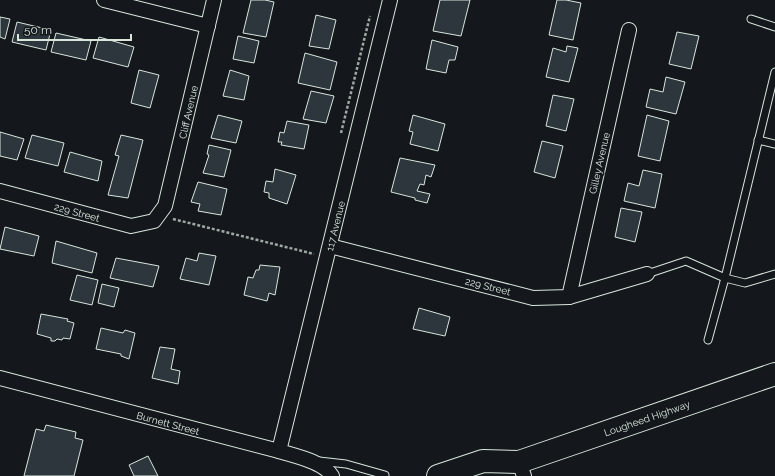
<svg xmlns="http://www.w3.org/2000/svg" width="775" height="476" viewBox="0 0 775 476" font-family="Raleway,sans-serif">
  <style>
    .building { fill: #2c363c; stroke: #d8e6dc }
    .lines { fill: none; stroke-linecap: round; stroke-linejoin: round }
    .service-casing { stroke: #d8e6dc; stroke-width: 9 }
    .minor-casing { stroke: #d8e6dc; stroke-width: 16 }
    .primary-casing { stroke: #d8e6dc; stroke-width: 24 }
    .path { stroke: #9da8a2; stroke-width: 2.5; stroke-dasharray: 3 2; stroke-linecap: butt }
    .service { stroke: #14181c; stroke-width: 7 }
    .minor { stroke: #14181c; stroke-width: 14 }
    .primary { stroke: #14181c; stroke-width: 22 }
    .labels { text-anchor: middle; stroke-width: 3; stroke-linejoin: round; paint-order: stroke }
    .street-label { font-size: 10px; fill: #d8e6dc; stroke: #14181c }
  </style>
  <rect width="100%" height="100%" fill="#14181c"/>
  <!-- building -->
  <g class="building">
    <polygon points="251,0 265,0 274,2 266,37 243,33"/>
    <polygon points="440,0 470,0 461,36 433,31"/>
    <polygon points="557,0 566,0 581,3 573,40 549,35"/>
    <polygon points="316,15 336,20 329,49 309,46"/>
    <polygon points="0,17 10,19 5,39 0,37"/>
    <polygon points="17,22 51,30 46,50 12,42"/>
    <polygon points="677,32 699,36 691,69 669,64"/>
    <polygon points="56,33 91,41 86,60 51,52"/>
    <polygon points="238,36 259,41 254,63 233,59"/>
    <polygon points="99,37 134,47 128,67 93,58"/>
    <polygon points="432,40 458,47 455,60 449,60 446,73 426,69"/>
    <polygon points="567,46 578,48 569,82 546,77 553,48 566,52"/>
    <polygon points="305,53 337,62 330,90 298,83"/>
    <polygon points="139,70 159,75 150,108 131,103"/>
    <polygon points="230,70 249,76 244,100 223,96"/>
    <polygon points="666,77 685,82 676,114 646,107 650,89 663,92"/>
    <polygon points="311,91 334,96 326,123 303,119"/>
    <polygon points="553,95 574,99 566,131 546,126"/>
    <polygon points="218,115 242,121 236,143 211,138"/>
    <polygon points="413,115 445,124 438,151 410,144 413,132 409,131"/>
    <polygon points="647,115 669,121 660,161 638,156"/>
    <polygon points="287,121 309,125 304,149 281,145 282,142 278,142 280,132 284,133"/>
    <polygon points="0,132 24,139 17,160 0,156"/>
    <polygon points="32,135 64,143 58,166 25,158"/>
    <polygon points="121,135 143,140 128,198 108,195 119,156 115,155"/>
    <polygon points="542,141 563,146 555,178 534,172"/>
    <polygon points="209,145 231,150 224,177 203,173 209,155 207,154"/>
    <polygon points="70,152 102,161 98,181 64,172"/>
    <polygon points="400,158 435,165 431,177 426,175 424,185 420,184 417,191 430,194 427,203 415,200 415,198 391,192"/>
    <polygon points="275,169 296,175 287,204 269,198 269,193 264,192 266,181 273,182"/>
    <polygon points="643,170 662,174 655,208 624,201 628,183 639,186"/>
    <polygon points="198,182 227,189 221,215 198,211 200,204 191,202"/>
    <polygon points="621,208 642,212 635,242 615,237"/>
    <polygon points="5,227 39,236 34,256 0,249"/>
    <polygon points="56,241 97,253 92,273 52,263"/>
    <polygon points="199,253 216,256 209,285 180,279 186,258 197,261"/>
    <polygon points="116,258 159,266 153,287 110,278"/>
    <polygon points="260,265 280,267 275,295 269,293 267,301 244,295 248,277 253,278 256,270 259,270"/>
    <polygon points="77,275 98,280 92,305 70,300"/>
    <polygon points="102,284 119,288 114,307 98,303"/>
    <polygon points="419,308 450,317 445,336 413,329"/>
    <polygon points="41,314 68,319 67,321 74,323 70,339 63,338 62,340 57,339 55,341 51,341 51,338 37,334"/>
    <polygon points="101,328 123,333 125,330 135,333 129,359 121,356 121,354 96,349"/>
    <polygon points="160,347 175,349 171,369 180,371 178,384 152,378"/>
    <polygon points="46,425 76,432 75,438 83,440 74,476 24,476 36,429 44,431"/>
    <polygon points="148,456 158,476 134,476 129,465"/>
  </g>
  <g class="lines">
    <defs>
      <g id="service">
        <polyline points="751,19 775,27"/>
        <polyline points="758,140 775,144"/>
        <polyline points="647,274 686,261 725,278 775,72"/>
        <polyline points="708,340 725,278 745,283 775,274"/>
        <polyline points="319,461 346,464 385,475"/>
      </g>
      <g id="minor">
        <polyline points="104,0 208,26"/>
        <polyline points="0,191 131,226 154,221 165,206 214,0"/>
        <polyline points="330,246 533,298 569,297 647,274"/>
        <polyline points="569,297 629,30"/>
        <path d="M0,378L279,451C295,456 324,462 332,476"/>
        <polyline points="279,451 390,0"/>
        <polyline points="519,462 524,476"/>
      </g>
      <polyline id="primary" points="438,476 483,461 519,462 775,374"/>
    </defs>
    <!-- service casing -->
    <use href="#service" class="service-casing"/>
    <!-- minor casing -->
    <use href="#minor" class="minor-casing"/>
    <!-- primary casing -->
    <use href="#primary" class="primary-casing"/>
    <!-- path -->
    <g class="path">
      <polyline points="341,133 370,16"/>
      <polyline points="173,219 314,254"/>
    </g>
    <!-- service -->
    <use href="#service" class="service"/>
    <!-- minor -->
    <use href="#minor" class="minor"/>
    <!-- primary -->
    <use href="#primary" class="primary"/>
  </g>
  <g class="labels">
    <!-- street labels -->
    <g class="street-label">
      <text transform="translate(188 112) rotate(-77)" y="4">Cliff Avenue</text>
      <text transform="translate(599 163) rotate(-77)" y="4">Gilley Avenue</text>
      <text transform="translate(77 212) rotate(15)" y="4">229 Street</text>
      <text transform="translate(335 226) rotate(-76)" y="4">117 Avenue</text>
      <text transform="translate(488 286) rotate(14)" y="4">229 Street</text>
      <text transform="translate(647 418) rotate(-19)" y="4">Lougheed Highway</text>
      <text transform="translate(168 423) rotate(15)" y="4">Burnett Street</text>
    </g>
  </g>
  <!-- scale -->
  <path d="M18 34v6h113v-6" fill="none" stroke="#d8e6dc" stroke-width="2"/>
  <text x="24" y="34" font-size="12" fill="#d8e6dc" stroke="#14181c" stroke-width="3" paint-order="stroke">50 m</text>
</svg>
